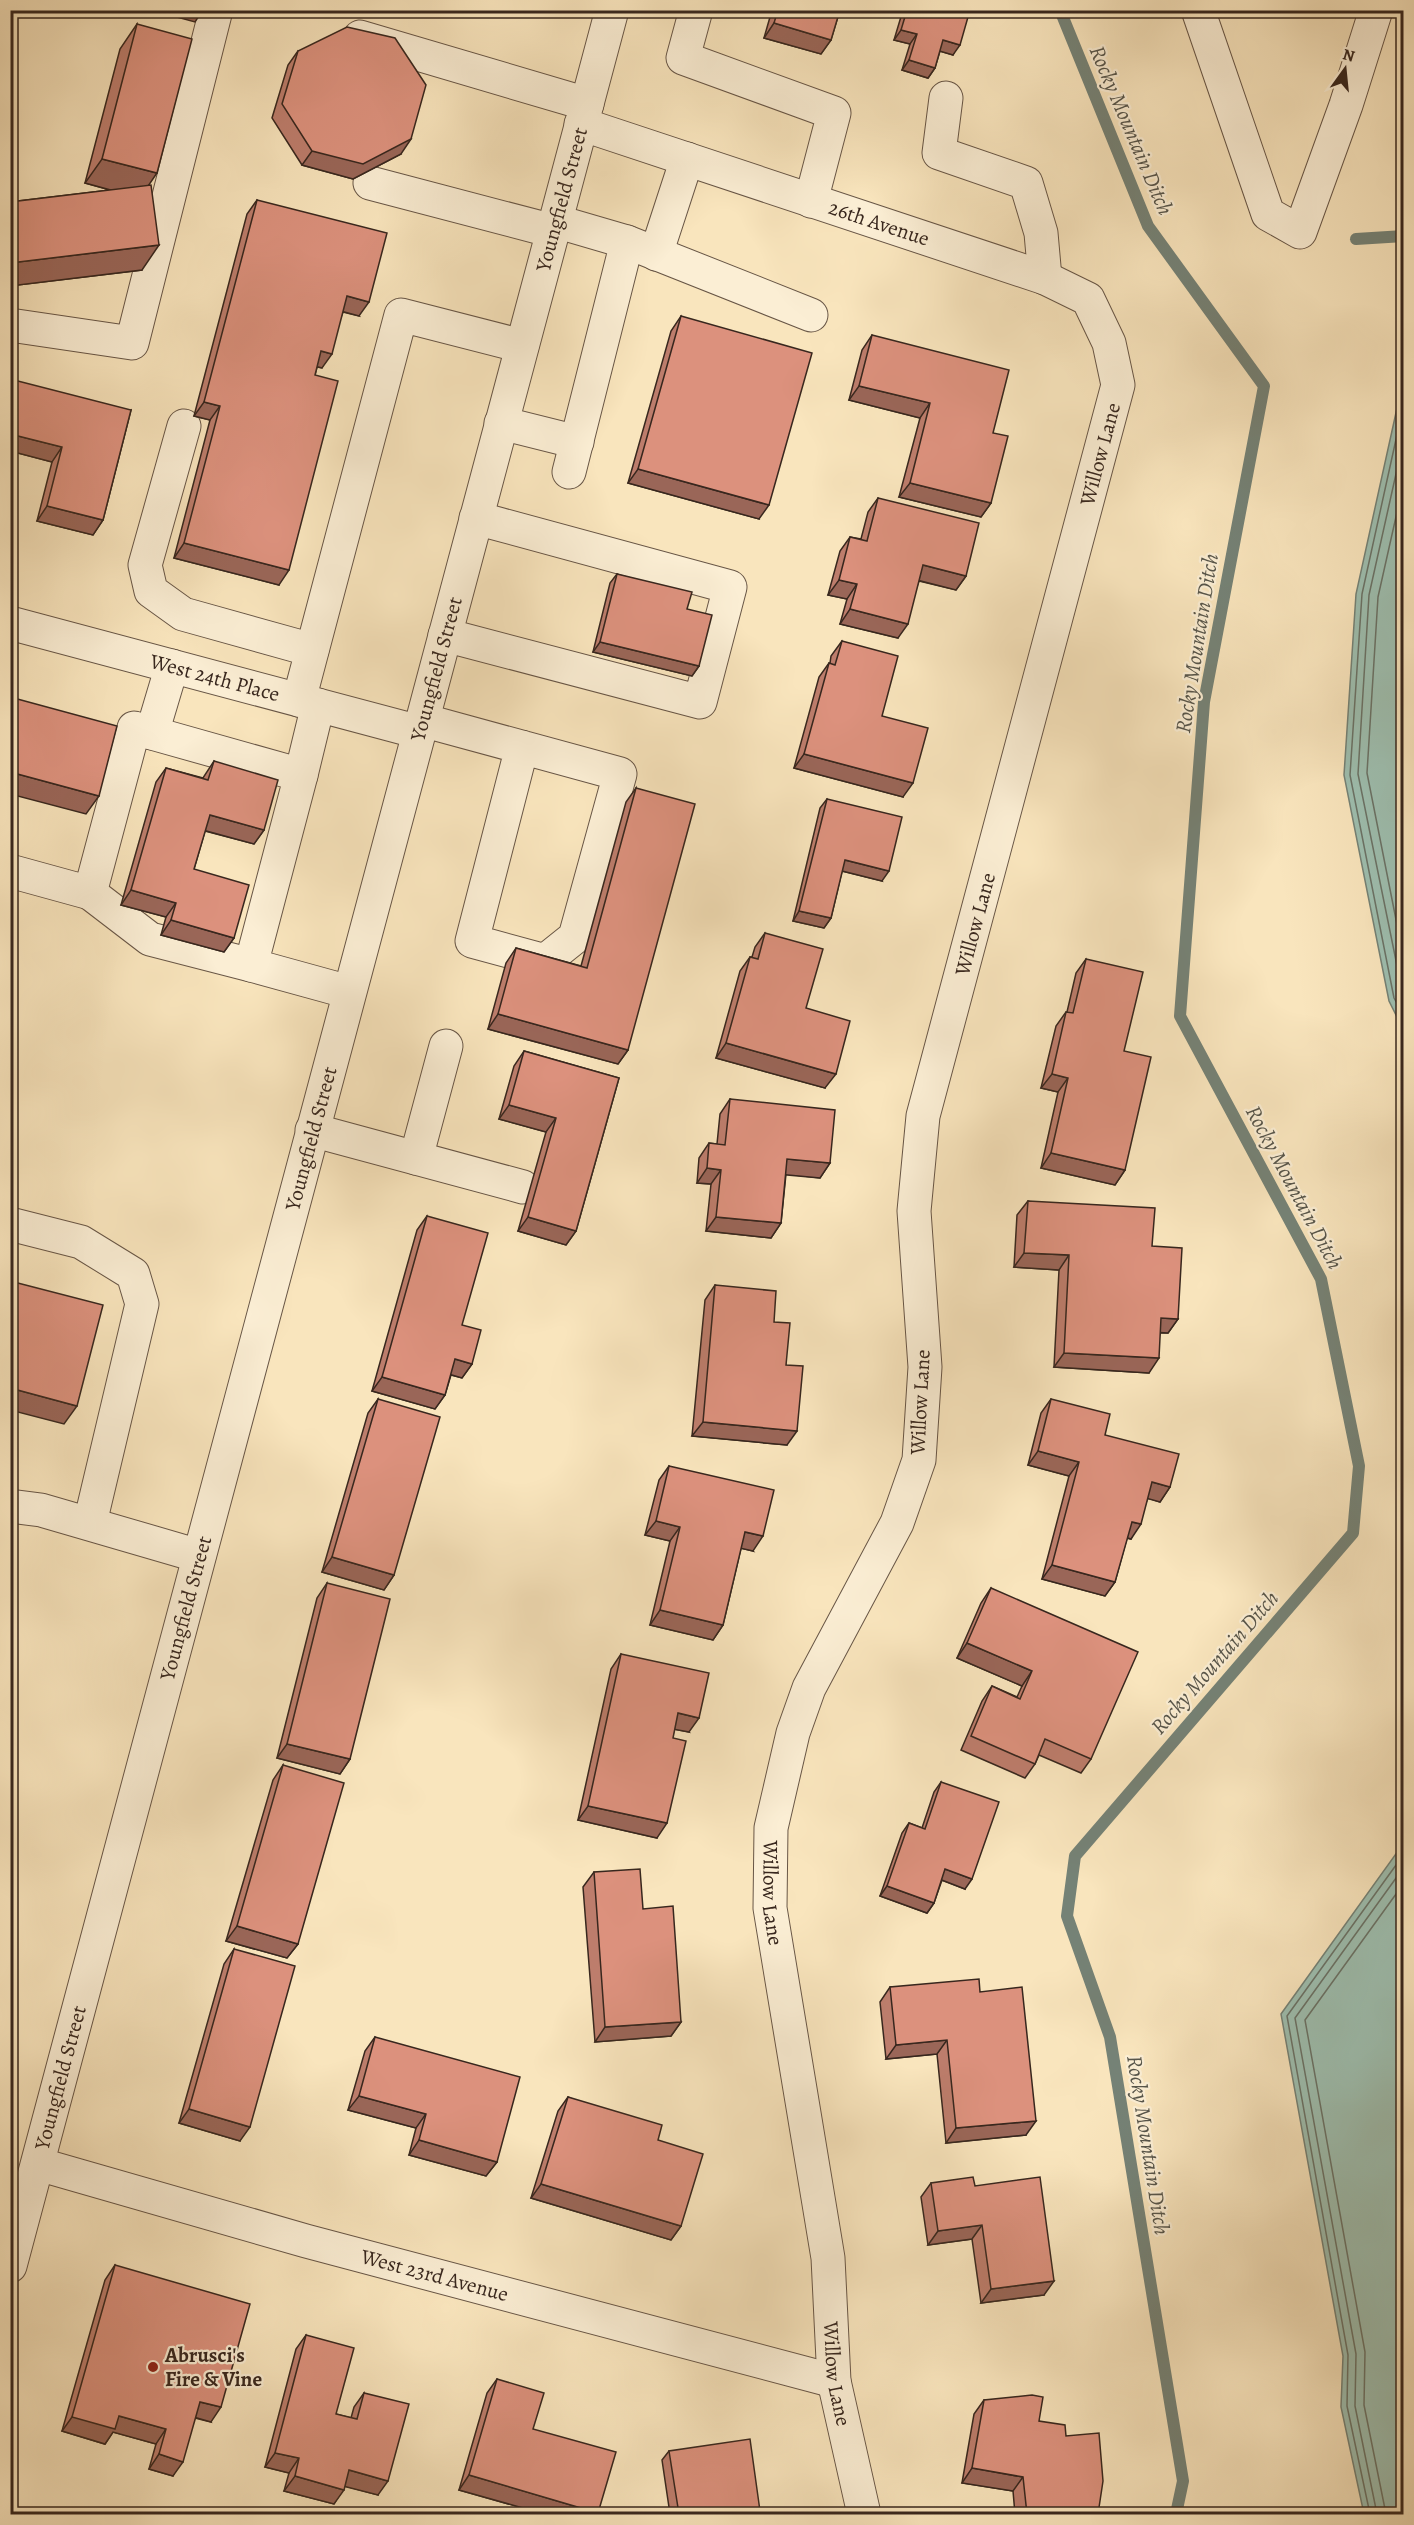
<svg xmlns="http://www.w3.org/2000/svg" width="1414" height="2525" viewBox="0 0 1414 2525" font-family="Alegreya,serif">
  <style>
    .water { fill: #9ebfb0; stroke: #758276; stroke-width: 1.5 }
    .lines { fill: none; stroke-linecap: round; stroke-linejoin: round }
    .shore { stroke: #6b7367; stroke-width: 1.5 }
    .stream { stroke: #758276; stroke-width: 12 }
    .minor-casing { stroke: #685646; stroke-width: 35 }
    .minor { stroke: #fbeed4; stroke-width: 33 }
    .wall { fill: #bd7d6c; stroke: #38271e; stroke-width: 1.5 }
    .shaded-wall { fill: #9a6658; stroke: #38271e; stroke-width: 1.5 }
    .building { fill: #dc917d; stroke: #38271e; stroke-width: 1.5 }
    .poi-dot { fill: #8f2418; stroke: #fbeed4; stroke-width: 2 }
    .labels { text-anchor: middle; stroke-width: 4.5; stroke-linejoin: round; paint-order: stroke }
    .street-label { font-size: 21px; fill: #38271e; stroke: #fbeed4 }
    .poi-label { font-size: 21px; font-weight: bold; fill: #38271e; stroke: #fbeed4; text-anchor: start }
    .water-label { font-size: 22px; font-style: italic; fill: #57554a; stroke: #fbeed4 }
  </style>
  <rect width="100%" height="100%" fill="#f9e5bd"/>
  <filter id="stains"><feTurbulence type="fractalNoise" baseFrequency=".00333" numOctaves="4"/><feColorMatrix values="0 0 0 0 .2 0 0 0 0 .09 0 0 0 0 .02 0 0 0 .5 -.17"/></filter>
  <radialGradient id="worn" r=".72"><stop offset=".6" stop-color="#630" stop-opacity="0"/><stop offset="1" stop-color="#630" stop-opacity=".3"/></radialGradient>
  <!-- water -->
  <g class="water">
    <polygon points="1403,381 1403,1029 1389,1001 1344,775 1356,594"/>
    <polygon points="1403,1844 1403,2514 1364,2514 1341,2407 1343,2356 1281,2014"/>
  </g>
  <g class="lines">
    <!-- shore -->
    <g class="shore">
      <polyline points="1404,403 1362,594 1350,775 1394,998 1404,1016"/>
      <polyline points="1404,438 1369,595 1358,774 1404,1000"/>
      <polyline points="1404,481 1378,597 1367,773 1404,960"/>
      <polyline points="1370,2514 1347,2406 1348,2355 1287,2016 1404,1854"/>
      <polyline points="1377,2514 1355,2406 1356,2354 1295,2018 1404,1867"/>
      <polyline points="1386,2514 1364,2405 1365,2352 1305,2020 1404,1883"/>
    </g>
    <!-- stream -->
    <g class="stream">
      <polyline points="1060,10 1148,226 1264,386 1204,702 1180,1016 1321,1279 1359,1466 1353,1533 1075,1856 1067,1916 1110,2037 1183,2481 1176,2514"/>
      <polyline points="1356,239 1404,236"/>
    </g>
    <defs>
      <g id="minor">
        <polyline points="696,10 683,58 834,113 811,201"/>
        <polyline points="1198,10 1268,214 1300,232 1346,105 1376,10"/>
        <polyline points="360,37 587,104"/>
        <polyline points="946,98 939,153 1026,183 1041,233 1045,278"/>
        <path id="s1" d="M581,124L1045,278L1088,299L1109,343L1118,385L923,1116L914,1211L925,1367L919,1460L897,1523L809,1688L793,1733L771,1828L770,1908L828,2258L834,2381L864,2514"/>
        <polyline points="370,183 553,231"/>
        <polyline points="555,221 627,242 569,472"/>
        <polyline points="627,242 811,315"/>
        <polyline points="656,254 687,159"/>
        <polyline points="10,325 132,343 216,10"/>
        <polyline points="501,423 577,442"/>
        <polyline points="184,426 145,565 151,591 183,614 312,650"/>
        <path id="s2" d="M10,623L419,732"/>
        <polyline points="445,635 700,702 730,587 476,518"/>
        <polyline points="299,700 401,315 522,346"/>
        <polyline points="422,720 620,774 575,937 545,961 472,941 522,747"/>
        <polyline points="152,733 172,666"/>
        <polyline points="301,775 318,705"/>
        <polyline points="10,871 90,893 134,728 301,775 251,965 349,992"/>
        <polyline points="90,893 150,939 251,965"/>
        <polyline points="312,1130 523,1187"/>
        <polyline points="416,1158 446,1046"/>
        <polyline points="10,1224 81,1242 133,1274 142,1304 90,1523"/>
        <polyline points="10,1506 41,1510 199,1556"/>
        <path id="s3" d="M38,2164L306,2241L834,2381"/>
        <path id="s4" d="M10,2266L612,10"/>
      </g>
    </defs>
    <!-- minor casing -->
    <use href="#minor" class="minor-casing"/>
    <!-- minor -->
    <use href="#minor" class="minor"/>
  </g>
  <!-- wall -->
  <g class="wall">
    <polygon points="772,10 840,10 831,40 821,54 764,38"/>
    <polygon points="903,10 970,10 953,55 940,51 935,68 928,78 902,70 910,44 894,40"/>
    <polygon points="137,24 149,185 142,270 10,286 10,202 110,190 85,183 120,49"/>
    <polygon points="298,51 401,154 353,179 302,165 272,118 288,65"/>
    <polygon points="257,200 359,316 343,312 322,368 317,367 315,375 279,585 174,558 210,420 194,416 247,214"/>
    <polygon points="681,316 759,519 628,483 671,331"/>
    <polygon points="872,335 993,433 991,503 981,517 899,497 920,418 849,400 862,350"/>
    <polygon points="131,410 103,520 93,535 37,521 52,462 10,451"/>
    <polygon points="878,498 966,576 956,590 919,581 898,638 840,624 847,599 828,595 840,551 850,537 861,539 868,512"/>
    <polygon points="617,574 687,609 699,666 692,676 593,652 610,583"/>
    <polygon points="842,641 882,716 903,797 794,768 819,677 829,663 830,663 831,656"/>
    <polygon points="214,761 264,830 254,844 205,831 194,869 234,938 224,952 161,935 166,917 121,905 156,782 166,768 203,778"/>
    <polygon points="636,788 628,1050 618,1064 488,1029 506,963 516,948 581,966 626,802"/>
    <polygon points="827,799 882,881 842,871 831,918 824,928 793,921 820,808"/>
    <polygon points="765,933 806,1008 825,1088 716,1058 740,971 750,957 752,957 755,947"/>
    <polygon points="1086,959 1124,1051 1125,1170 1115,1185 1041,1168 1058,1092 1041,1088 1056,1026 1066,1012 1067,1012 1076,973"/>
    <polygon points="524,1051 619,1078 576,1231 566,1245 518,1231 546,1132 499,1119 514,1066"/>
    <polygon points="730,1099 830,1163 820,1178 786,1174 781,1223 771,1238 706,1231 711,1184 697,1183 699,1158 709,1143 717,1144 720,1114"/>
    <polygon points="1028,1201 1152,1246 1178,1319 1168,1333 1160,1333 1149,1373 1054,1367 1059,1270 1014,1267 1017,1215"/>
    <polygon points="427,1216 462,1325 472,1364 462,1378 451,1375 445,1395 435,1409 372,1391 417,1230"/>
    <polygon points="715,1285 774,1322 786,1365 787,1445 692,1436 705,1300"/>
    <polygon points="378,1399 394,1575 384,1590 322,1572 368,1413"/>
    <polygon points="1051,1399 1105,1435 1170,1487 1160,1502 1148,1498 1131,1539 1127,1538 1115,1582 1105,1596 1042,1579 1069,1476 1028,1465 1041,1413"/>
    <polygon points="669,1466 753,1551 741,1548 723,1625 713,1640 650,1625 670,1541 645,1535 659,1480"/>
    <polygon points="327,1583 350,1759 340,1774 277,1758 317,1598"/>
    <polygon points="991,1588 1091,1759 1081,1773 1039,1755 1035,1764 1025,1778 961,1750 982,1701 992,1686 1017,1697 1022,1686 957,1658 981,1603"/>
    <polygon points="621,1654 689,1732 674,1729 657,1838 578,1820 611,1669"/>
    <polygon points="283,1765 298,1944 287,1958 226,1941 273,1780"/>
    <polygon points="941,1782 965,1889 942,1880 934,1903 927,1913 880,1896 902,1833 909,1823 922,1828 934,1792"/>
    <polygon points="594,1872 643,1909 681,2022 671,2036 595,2042 583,1887"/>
    <polygon points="234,1949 240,2141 179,2123 224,1964"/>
    <polygon points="890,1987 980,1992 1026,2135 946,2143 937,2054 886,2059 880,2002"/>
    <polygon points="375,2037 497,2162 486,2176 409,2155 416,2128 348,2110 365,2051"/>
    <polygon points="568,2097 658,2140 681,2226 671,2240 531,2198 558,2111"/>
    <polygon points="931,2183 975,2186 1044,2295 981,2303 972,2239 928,2245 921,2197"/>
    <polygon points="115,2265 211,2422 195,2418 173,2476 149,2469 156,2444 113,2432 105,2444 62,2431 105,2280"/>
    <polygon points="306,2335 336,2414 351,2418 354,2407 364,2393 378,2495 345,2486 334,2504 284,2491 289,2473 265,2467 296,2349"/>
    <polygon points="497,2379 533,2429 598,2513 597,2514 544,2514 459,2490 487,2393"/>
    <polygon points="984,2400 1039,2421 1066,2436 1098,2514 1015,2514 1013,2491 962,2483 974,2414"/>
    <polygon points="669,2451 758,2514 670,2514 662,2460"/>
  </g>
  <!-- shaded-wall -->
  <g class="shaded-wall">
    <polygon points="151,10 203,10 195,22"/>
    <polygon points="774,23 831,40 821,54 764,38"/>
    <polygon points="901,30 917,34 910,44 894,40"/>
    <polygon points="943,40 960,45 953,55 936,50"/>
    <polygon points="909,60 935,68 928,78 902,70"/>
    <polygon points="411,139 401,154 353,179 302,165 312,151"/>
    <polygon points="102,159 157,173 140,198 85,183"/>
    <polygon points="159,245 142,270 10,286 10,263"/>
    <polygon points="347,296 369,302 359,316 337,310"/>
    <polygon points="321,351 332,354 322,368 311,365"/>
    <polygon points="859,386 930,403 920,418 849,400"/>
    <polygon points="204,402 220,406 210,420 194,416"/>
    <polygon points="10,434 62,447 52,462 10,451"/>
    <polygon points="638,469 769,505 759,519 628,483"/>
    <polygon points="910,483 991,503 981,517 899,497"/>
    <polygon points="47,506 103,520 93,535 37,521"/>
    <polygon points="184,543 289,570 279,585 174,558"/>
    <polygon points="923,565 966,576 956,590 913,579"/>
    <polygon points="839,580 857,584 847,599 828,595"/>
    <polygon points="850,609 908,624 898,638 840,624"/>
    <polygon points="600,642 699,666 692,676 593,652"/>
    <polygon points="804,754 913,783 903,797 794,768"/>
    <polygon points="10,772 99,796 86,814 10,794"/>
    <polygon points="210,815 264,830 254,844 199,829"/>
    <polygon points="845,860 889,871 882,881 838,870"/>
    <polygon points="131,890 176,903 166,917 121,905"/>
    <polygon points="799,911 831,918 824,928 793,921"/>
    <polygon points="171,920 234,938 224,952 161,935"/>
    <polygon points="498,1014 628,1050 618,1064 488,1029"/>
    <polygon points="726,1043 836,1074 825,1088 716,1058"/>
    <polygon points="1052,1074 1068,1078 1058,1092 1041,1088"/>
    <polygon points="509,1105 556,1118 546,1132 499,1119"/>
    <polygon points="1051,1153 1125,1170 1115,1185 1041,1168"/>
    <polygon points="787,1159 830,1163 820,1178 777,1174"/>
    <polygon points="707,1168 721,1170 711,1184 697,1183"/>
    <polygon points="528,1217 576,1231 566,1245 518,1231"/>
    <polygon points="716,1217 781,1223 771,1238 706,1231"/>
    <polygon points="1024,1253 1069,1255 1059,1270 1014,1267"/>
    <polygon points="1161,1318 1178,1319 1168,1333 1151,1332"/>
    <polygon points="1064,1353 1159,1358 1149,1373 1054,1367"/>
    <polygon points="455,1359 472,1364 462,1378 445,1373"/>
    <polygon points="382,1377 445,1395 435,1409 372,1391"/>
    <polygon points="10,1388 77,1406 64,1424 10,1410"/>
    <polygon points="703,1422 797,1431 787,1445 692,1436"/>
    <polygon points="1038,1451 1079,1462 1069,1476 1028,1465"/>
    <polygon points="1152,1482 1170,1487 1160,1502 1142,1497"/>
    <polygon points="656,1521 680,1527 670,1541 645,1535"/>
    <polygon points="1132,1522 1141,1524 1131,1539 1121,1536"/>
    <polygon points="745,1532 763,1536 753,1551 735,1547"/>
    <polygon points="332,1557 394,1575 384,1590 322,1572"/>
    <polygon points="1052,1565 1115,1582 1105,1596 1042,1579"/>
    <polygon points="660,1610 723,1625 713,1640 650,1625"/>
    <polygon points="967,1643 1032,1671 1022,1686 957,1658"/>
    <polygon points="678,1713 699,1718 689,1732 667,1728"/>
    <polygon points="287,1744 350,1759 340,1774 277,1758"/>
    <polygon points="588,1806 667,1823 657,1838 578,1820"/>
    <polygon points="945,1869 972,1879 965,1889 939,1879"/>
    <polygon points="887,1886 934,1903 927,1913 880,1896"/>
    <polygon points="237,1926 298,1944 287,1958 226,1941"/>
    <polygon points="681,2022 671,2036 595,2042 605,2027"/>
    <polygon points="947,2040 937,2054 886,2059 896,2045"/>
    <polygon points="359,2096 426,2114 416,2128 348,2110"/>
    <polygon points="189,2109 250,2127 240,2141 179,2123"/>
    <polygon points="1036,2121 1026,2135 946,2143 956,2128"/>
    <polygon points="419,2140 497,2162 486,2176 409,2155"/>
    <polygon points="541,2184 681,2226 671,2240 531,2198"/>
    <polygon points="982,2225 972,2239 928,2245 938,2231"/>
    <polygon points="1054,2281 1044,2295 981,2303 991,2289"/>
    <polygon points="200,2402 221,2407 211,2422 190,2416"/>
    <polygon points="119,2416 166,2429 156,2444 113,2432 105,2444 62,2431 72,2417"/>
    <polygon points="275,2453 299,2458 289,2473 265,2467"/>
    <polygon points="159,2454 183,2462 173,2476 149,2469"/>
    <polygon points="972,2468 1023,2477 1013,2491 962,2483"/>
    <polygon points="349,2470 388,2481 378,2495 339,2485"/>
    <polygon points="469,2475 598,2513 597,2514 544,2514 459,2490"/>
    <polygon points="295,2476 344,2490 334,2504 284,2491"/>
    <polygon points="760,2511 758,2514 733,2514"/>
  </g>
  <!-- building -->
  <g class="building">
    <polygon points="778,10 840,10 831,40 774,23"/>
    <polygon points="907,10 970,10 960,45 943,40 935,68 909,60 917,34 901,30"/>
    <polygon points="137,24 192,39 157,173 102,159"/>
    <polygon points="347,27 395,38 426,85 411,139 363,164 312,151 282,104 298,51"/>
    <polygon points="151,185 159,245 10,263 10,202"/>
    <polygon points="257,200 387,233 369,302 347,296 332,354 321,351 315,375 338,381 289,570 184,543 220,406 204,402"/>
    <polygon points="681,316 812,353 769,505 638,469"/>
    <polygon points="872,335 1009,370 993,433 1008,436 991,503 910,483 930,403 859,386"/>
    <polygon points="10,379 131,410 103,520 47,506 62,447 10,434"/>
    <polygon points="878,498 979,523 966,576 923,565 908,624 850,609 857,584 839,580 850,537 867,541"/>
    <polygon points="617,574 692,592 687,609 712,615 699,666 600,642"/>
    <polygon points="842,641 898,656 882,716 928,728 913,783 804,754 829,663 835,665"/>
    <polygon points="10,697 117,726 99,796 10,772"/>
    <polygon points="214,761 278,780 264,830 210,815 194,869 249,885 234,938 171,920 176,903 131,890 166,768 208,780"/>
    <polygon points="636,788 695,804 628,1050 498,1014 516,948 587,968"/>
    <polygon points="827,799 902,817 889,871 845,860 831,918 799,911"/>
    <polygon points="765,933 823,949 806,1008 850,1021 836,1074 726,1043 750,957 758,959"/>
    <polygon points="1086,959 1143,972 1124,1051 1151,1057 1125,1170 1051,1153 1068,1078 1052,1074 1066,1012 1073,1013"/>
    <polygon points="524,1051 619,1078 576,1231 528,1217 556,1118 509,1105"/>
    <polygon points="730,1099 835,1110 830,1163 787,1159 781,1223 716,1217 721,1170 707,1168 709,1143 725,1145"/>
    <polygon points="1028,1201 1155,1208 1152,1246 1182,1248 1178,1319 1161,1318 1159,1358 1064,1353 1069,1255 1024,1253"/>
    <polygon points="427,1216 488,1233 462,1325 481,1330 472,1364 455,1359 445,1395 382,1377"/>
    <polygon points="10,1281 103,1305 77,1406 10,1388"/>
    <polygon points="715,1285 776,1291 774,1322 790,1323 786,1365 803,1366 797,1431 703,1422"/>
    <polygon points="378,1399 440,1417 394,1575 332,1557"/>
    <polygon points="1051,1399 1110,1414 1105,1435 1179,1454 1170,1487 1152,1482 1141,1524 1132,1522 1115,1582 1052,1565 1079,1462 1038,1451"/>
    <polygon points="669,1466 774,1490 763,1536 745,1532 723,1625 660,1610 680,1527 656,1521"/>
    <polygon points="327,1583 390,1599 350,1759 287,1744"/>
    <polygon points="991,1588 1138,1652 1091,1759 1045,1739 1035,1764 971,1736 992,1686 1020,1699 1032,1671 967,1643"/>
    <polygon points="621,1654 709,1673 699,1718 678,1713 673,1738 686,1741 667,1823 588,1806"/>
    <polygon points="283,1765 344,1783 298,1944 237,1926"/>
    <polygon points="941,1782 999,1802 972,1879 945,1869 934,1903 887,1886 909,1823 925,1829"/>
    <polygon points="640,1869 643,1909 673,1906 681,2022 605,2027 594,1872"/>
    <polygon points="234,1949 295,1966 250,2127 189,2109"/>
    <polygon points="979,1979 980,1992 1022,1987 1036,2121 956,2128 947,2040 896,2045 890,1987"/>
    <polygon points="375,2037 520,2077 497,2162 419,2140 426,2114 359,2096"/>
    <polygon points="568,2097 662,2125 658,2140 703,2154 681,2226 541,2184"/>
    <polygon points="973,2177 975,2186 1040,2177 1054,2281 991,2289 982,2225 938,2231 931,2183"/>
    <polygon points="115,2265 250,2304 221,2407 200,2402 183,2462 159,2454 166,2429 119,2416 115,2429 72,2417"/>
    <polygon points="306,2335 354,2348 336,2414 357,2419 364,2393 409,2404 388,2481 349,2470 344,2490 295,2476 299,2458 275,2453"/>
    <polygon points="497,2379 544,2393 533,2429 616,2452 598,2513 469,2475"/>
    <polygon points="1032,2395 1043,2397 1039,2421 1065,2425 1066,2436 1099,2433 1103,2481 1098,2514 1027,2514 1023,2477 972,2468 984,2400"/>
    <polygon points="750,2439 760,2511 733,2514 679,2514 669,2451"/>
  </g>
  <!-- markers -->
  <circle class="poi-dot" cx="153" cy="2367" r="6"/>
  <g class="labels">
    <!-- street labels -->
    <g class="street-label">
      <text dy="7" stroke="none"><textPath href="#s4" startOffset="2139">Youngfield Street</textPath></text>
      <text dy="7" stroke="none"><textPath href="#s1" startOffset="314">26th Avenue</textPath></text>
      <text transform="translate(1100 454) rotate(-75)" y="7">Willow Lane</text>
      <text dy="7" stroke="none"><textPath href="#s4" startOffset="1653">Youngfield Street</textPath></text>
      <text dy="7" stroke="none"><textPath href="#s2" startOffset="212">West 24th Place</textPath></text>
      <text transform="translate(975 924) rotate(-75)" y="7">Willow Lane</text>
      <text dy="7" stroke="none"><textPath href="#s4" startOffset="1167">Youngfield Street</textPath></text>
      <text transform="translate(920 1402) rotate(-87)" y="7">Willow Lane</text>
      <text dy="7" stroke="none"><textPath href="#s4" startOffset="681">Youngfield Street</textPath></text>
      <text dy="7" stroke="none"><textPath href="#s1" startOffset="2194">Willow Lane</textPath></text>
      <text dy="7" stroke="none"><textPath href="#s4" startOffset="195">Youngfield Street</textPath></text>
      <text dy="7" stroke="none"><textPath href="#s3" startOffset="412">West 23rd Avenue</textPath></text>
      <text dy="7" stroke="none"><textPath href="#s1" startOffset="2680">Willow Lane</textPath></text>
    </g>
    <!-- poi labels -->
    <g class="poi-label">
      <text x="165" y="2362">Abrusci's<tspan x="165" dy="24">Fire &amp; Vine</tspan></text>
    </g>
    <!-- water labels -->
    <g class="water-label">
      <text transform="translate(1132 130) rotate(67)" y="8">Rocky Mountain Ditch</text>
      <text transform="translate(1196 643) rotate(-81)" y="8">Rocky Mountain Ditch</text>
      <text transform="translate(1295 1187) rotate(62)" y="8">Rocky Mountain Ditch</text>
      <text transform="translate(1214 1662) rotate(-49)" y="8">Rocky Mountain Ditch</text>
      <text transform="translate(1149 2145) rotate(81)" y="8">Rocky Mountain Ditch</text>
    </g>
  </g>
  <!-- margin -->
  <rect width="1414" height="2525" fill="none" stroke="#f9e5bd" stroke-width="36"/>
  <rect x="12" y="12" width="1390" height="2501" fill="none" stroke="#38271e" stroke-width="3"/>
  <rect x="18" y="18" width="1378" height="2489" fill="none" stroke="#38271e" stroke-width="1.5"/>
  <!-- north arrow -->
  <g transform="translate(1345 69) rotate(15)" stroke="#fbeed4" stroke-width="4.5" paint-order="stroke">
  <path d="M0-4.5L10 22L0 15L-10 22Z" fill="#38271e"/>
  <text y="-9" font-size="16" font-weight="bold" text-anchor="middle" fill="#38271e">N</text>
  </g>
  <rect width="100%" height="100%" filter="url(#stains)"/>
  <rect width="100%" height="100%" fill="url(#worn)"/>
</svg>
